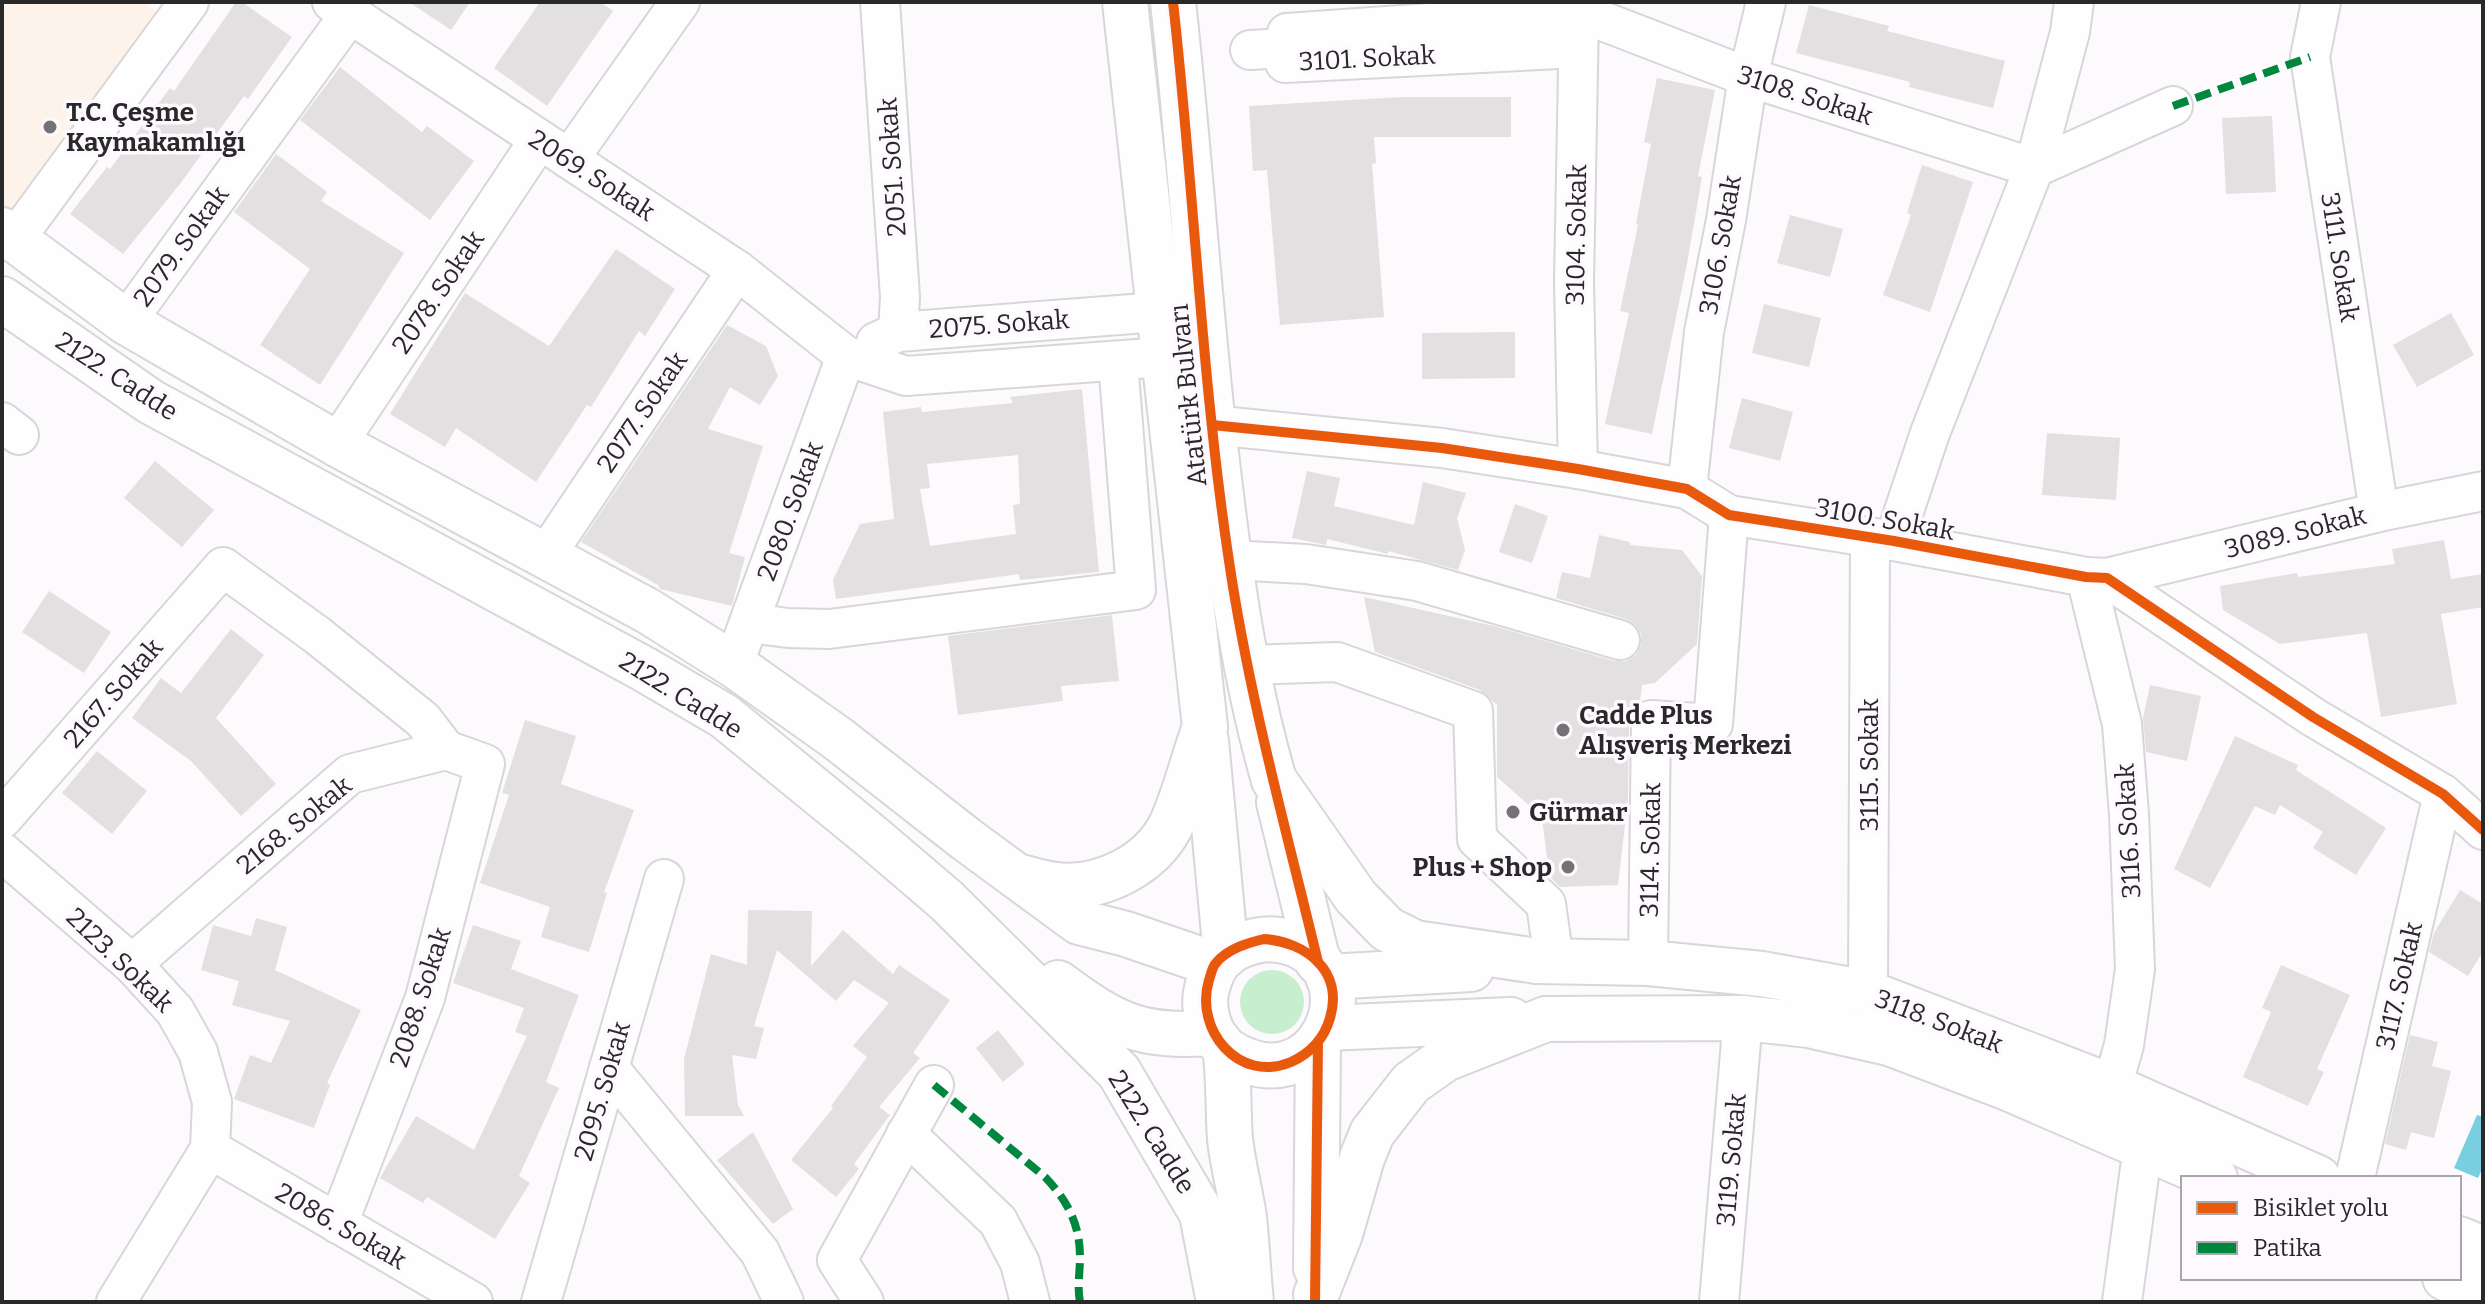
<svg xmlns="http://www.w3.org/2000/svg" width="2485" height="1304" viewBox="0 0 2485 1304" font-family="Bitter,serif">
  <style>
    .commercial { fill: #fdf3ea }
    .green { fill: #c7eece }
    .water { fill: #78cfe0 }
    .building { fill: #e2e0e1; fill-rule: evenodd }
    .lines { fill: none; stroke-linecap: round; stroke-linejoin: round }
    .minor-casing { stroke: #d8d6d9; stroke-width: 42 }
    .major-casing { stroke: #d8d6d9; stroke-width: 48 }
    .highway-casing { stroke: #d8d6d9; stroke-width: 48 }
    .minor { stroke: #fffeff; stroke-width: 38 }
    .major { stroke: #fffeff; stroke-width: 44 }
    .highway { stroke: #fffeff; stroke-width: 44 }
    .quiet { stroke: #00873e; stroke-width: 8; stroke-dasharray: 16 8; stroke-linecap: butt }
    .cycleway-casing { stroke: #fdf9fe; stroke-width: 15 }
    .cycleway { stroke: #e8590c; stroke-width: 10 }
    .poi-dot { fill: #747274; stroke: #fdf9fe; stroke-width: 3 }
    .labels { text-anchor: middle; stroke-width: 7; stroke-linejoin: round; paint-order: stroke }
    .street-label { font-size: 26px; fill: #2a292a; stroke: #fdf9fe }
    .poi-label { font-size: 26px; font-weight: bold; fill: #2a292a; stroke: #fdf9fe; text-anchor: start }
  </style>
  <rect width="100%" height="100%" fill="#fcfafd"/>
  <!-- commercial -->
  <polygon class="commercial" points="2,2 144,2 174,24 2,230"/>
  <!-- green -->
  <circle class="green" cx="1272" cy="1002" r="32"/>
  <!-- water -->
  <polygon class="water" points="2477,1115 2483,1117 2483,1167 2478,1178 2454,1168"/>
  <!-- building -->
  <g class="building">
    <polygon points="236,2 242,2 292,37 248,99 244,96 180,184 123,254 70,214 107,167 110,169 170,88 174,91"/>
    <polygon points="409,2 470,2 451,30"/>
    <polygon points="540,2 600,2 613,11 547,106 494,68"/>
    <polygon points="1809,5 1889,26 1887,31 2005,61 1993,108 1909,87 1910,82 1796,53"/>
    <polygon points="340,67 422,132 427,126 474,161 430,220 300,120"/>
    <polygon points="1657,78 1715,90 1698,176 1702,177 1687,264 1652,434 1605,424 1629,313 1620,311 1638,225 1636,224 1651,144 1644,142"/>
    <polygon points="1402,97 1511,97 1511,137 1374,137 1376,163 1372,164 1384,317 1280,325 1267,170 1253,171 1249,106"/>
    <polygon points="2272,116 2276,192 2226,194 2222,118"/>
    <polygon points="276,154 327,192 321,201 404,253 320,385 260,345 310,269 234,212"/>
    <polygon points="1922,165 1973,182 1930,312 1883,295 1911,215 1907,213"/>
    <polygon points="1790,215 1843,229 1830,277 1777,263"/>
    <polygon points="616,249 675,289 645,336 639,331 591,407 587,405 536,482 456,428 445,447 390,414 465,293 549,346"/>
    <polygon points="1764,304 1821,318 1809,367 1752,353"/>
    <polygon points="2451,313 2474,355 2417,387 2393,345"/>
    <polygon points="727,325 766,346 778,376 760,405 730,387 708,429 763,446 729,553 745,557 732,606 660,589 658,585 581,542"/>
    <polygon points="1515,332 1515,378 1422,379 1422,333"/>
    <path d="M1082,389L1099,572L1020,580L1019,574L836,599L833,580L860,524L894,519L883,412L921,407L922,412L1013,403L1010,397ZM1018,455L1020,504L1013,505L1016,534L930,546L920,489L930,488L927,464Z"/>
    <polygon points="1742,398 1793,412 1780,461 1729,448"/>
    <polygon points="2047,433 2120,438 2116,500 2042,495"/>
    <polygon points="155,461 214,510 182,547 124,498"/>
    <polygon points="1307,471 1340,478 1334,506 1414,525 1423,482 1466,493 1457,518 1465,550 1458,570 1388,551 1388,554 1327,539 1326,545 1292,538"/>
    <polygon points="1515,504 1548,516 1532,563 1499,552"/>
    <polygon points="1599,535 1630,542 1630,545 1682,550 1702,576 1697,644 1655,683 1642,685 1640,702 1632,709 1629,720 1628,799 1618,885 1560,887 1549,876 1542,817 1497,777 1497,705 1480,690 1375,652 1364,597 1494,626 1614,661 1626,661 1636,655 1641,645 1641,634 1635,624 1626,619 1556,598 1562,572 1590,578"/>
    <polygon points="2444,540 2451,579 2483,574 2483,607 2441,614 2457,704 2381,717 2367,633 2280,644 2223,610 2220,586 2297,573 2298,577 2395,564 2392,549"/>
    <polygon points="49,591 111,632 84,673 22,632"/>
    <polygon points="1112,615 1119,681 1061,686 1063,701 958,715 948,636"/>
    <polygon points="231,629 264,655 216,718 276,784 241,816 191,761 132,718 161,678 181,693"/>
    <polygon points="2150,685 2201,696 2187,761 2146,752 2143,718"/>
    <polygon points="525,720 576,736 561,784 634,810 604,892 607,893 589,952 541,937 550,907 480,883 509,795 502,793"/>
    <polygon points="2235,736 2298,765 2296,770 2386,828 2356,875 2313,848 2323,832 2280,805 2275,815 2255,806 2210,888 2174,869"/>
    <polygon points="97,751 147,791 112,834 62,793"/>
    <polygon points="2460,890 2483,904 2483,951 2468,976 2429,952 2434,933"/>
    <polygon points="748,910 812,911 811,966 843,930 893,974 899,965 950,1000 913,1053 920,1058 879,1107 890,1115 854,1164 859,1169 836,1197 791,1160 833,1108 831,1106 867,1057 853,1046 889,1003 854,980 836,1001 777,950 754,1026 764,1028 756,1059 732,1055 738,1105 744,1116 685,1116 684,1059 711,954 747,965"/>
    <polygon points="256,918 287,927 275,970 361,1010 327,1083 330,1085 314,1128 234,1099 250,1055 271,1063 290,1021 232,1005 239,981 201,970 213,925 251,936"/>
    <polygon points="473,925 521,941 511,969 579,995 546,1082 559,1088 519,1176 530,1183 495,1239 427,1197 423,1203 380,1178 416,1116 474,1150 527,1036 515,1032 524,1008 453,983"/>
    <polygon points="2281,965 2350,995 2317,1069 2324,1072 2308,1106 2243,1077 2271,1012 2262,1008"/>
    <polygon points="998,1030 1025,1064 1003,1082 976,1048"/>
    <polygon points="2410,1035 2438,1042 2432,1066 2451,1071 2434,1138 2411,1132 2406,1150 2385,1144"/>
    <polygon points="753,1132 793,1209 773,1224 717,1160"/>
  </g>
  <g class="lines">
    <defs>
      <g id="minor">
        <polyline points="332,2 737,270 846,356 906,376 1164,357"/>
        <polyline points="880,2 900,297 898,332"/>
        <polyline points="2321,2 2310,57 2379,512"/>
        <polyline points="1579,12 1748,77 2034,168"/>
        <polygon points="1557,14 1579,31 1558,49 1285,63 1287,33"/>
        <polyline points="1250,50 1286,48"/>
        <polyline points="569,159 680,2"/>
        <polyline points="2034,168 2173,106"/>
        <polyline points="15,239 189,2"/>
        <polyline points="126,322 350,14"/>
        <polyline points="876,342 898,332 1158,312"/>
        <polyline points="2,422 19,435"/>
        <polyline points="1212,425 1442,448 1578,469 1687,489 1729,515 1894,541 2086,577 2107,578 2313,717 2443,794 2483,830"/>
        <polyline points="337,444 539,140"/>
        <polyline points="1578,469 1574,282 1579,16"/>
        <polyline points="1687,489 1704,332 1726,220 1748,77 1766,2"/>
        <polyline points="1894,541 1930,433 2034,168 2070,32 2074,2"/>
        <polyline points="546,555 737,270"/>
        <polyline points="1229,560 1306,564 1417,581 1620,640"/>
        <polyline points="2086,577 2122,724 2129,814 2135,969 2124,1045 2112,1087"/>
        <polyline points="2107,578 2379,512 2483,491"/>
        <polyline points="749,623 788,628 829,629 1136,590 1118,361"/>
        <polyline points="740,647 846,356"/>
        <polyline points="1246,665 1337,662 1473,711 1477,839 1546,904 1554,961"/>
        <polyline points="2,819 223,567 317,635 423,720 446,750"/>
        <polyline points="2,852 132,964 175,1011 198,1052 212,1102 210,1149 116,1302"/>
        <polyline points="1648,963 1651,720 1713,724 1729,515"/>
        <polyline points="132,964 350,774 446,750 485,764 425,998 338,1224"/>
        <polyline points="1868,993 1870,537"/>
        <polyline points="609,1068 760,1252 784,1302"/>
        <polyline points="906,1134 998,1221 1020,1263 1030,1302"/>
        <polyline points="210,1149 473,1302"/>
        <polyline points="2355,1178 2443,794"/>
        <polyline points="541,1302 664,879"/>
        <polyline points="864,1302 837,1260 934,1085"/>
        <polyline points="1719,1302 1743,1018"/>
        <polyline points="2122,1302 2143,1146"/>
      </g>
      <g id="major">
        <polyline points="1125,2 1205,727"/>
        <path d="M1173,2C1191,163 1200,326 1220,487C1232,586 1246,684 1274,780"/>
        <polyline points="1537,961 1648,963 1762,974 1868,993 2112,1087 2318,1178"/>
        <polyline points="1546,1019 1743,1018 1809,1025 1889,1043 2008,1088 2215,1178"/>
        <polyline points="2459,1239 2483,1249"/>
        <polyline points="2445,1278 2483,1294"/>
      </g>
      <g id="highway">
        <polyline points="2,230 126,322 337,444 648,611 734,665 837,738 966,839 1079,922 1126,934 1214,964"/>
        <polyline points="2,299 151,402 644,669 724,716 871,836 946,900 1119,1072 1202,1214 1219,1302"/>
        <polyline points="1206,741 1226,955"/>
        <polyline points="1274,780 1356,897 1387,929 1415,943 1537,961"/>
        <polyline points="1279,802 1318,962"/>
        <path d="M1021,877C1033,880 1045,884 1057,885C1101,890 1151,865 1171,825C1185,795 1193,759 1205,727"/>
        <polyline points="1328,977 1471,969"/>
        <path d="M1058,983C1115,1025 1139,1038 1212,1033"/>
        <polyline points="1327,1028 1511,1020"/>
        <path d="M1226,1050C1318,1110 1373,978 1297,945C1283,940 1270,937 1255,941C1227,948 1214,960 1207,988C1203,1002 1206,1022 1214,1035C1218,1042 1225,1046 1226,1055C1229,1083 1228,1111 1230,1139C1233,1166 1240,1191 1244,1217C1247,1245 1248,1274 1251,1302"/>
        <polyline points="1316,1268 1318,1043"/>
        <polyline points="1316,1295 1340,1234 1362,1158 1372,1133 1411,1083 1445,1059 1546,1019"/>
      </g>
    </defs>
    <!-- minor casing -->
    <use href="#minor" class="minor-casing"/>
    <!-- major casing -->
    <use href="#major" class="major-casing"/>
    <!-- highway casing -->
    <use href="#highway" class="highway-casing"/>
    <!-- minor -->
    <use href="#minor" class="minor"/>
    <!-- major -->
    <use href="#major" class="major"/>
    <!-- highway -->
    <use href="#highway" class="highway"/>
    <!-- quiet -->
    <g class="quiet">
      <polyline points="2173,106 2310,57"/>
      <path d="M934,1085L1045,1177C1067,1200 1080,1224 1080,1257C1080,1272 1077,1287 1080,1302"/>
    </g>
    <defs>
      <g id="cycleway">
        <path d="M1173,2C1194,188 1201,376 1229,561C1249,697 1286,829 1318,962"/>
        <polyline points="1212,425 1442,448 1578,469 1687,489 1729,515 1894,541 2086,577 2107,578 2313,717 2443,794 2483,830"/>
        <path d="M1264,939C1306,942 1344,971 1330,1018C1324,1039 1311,1053 1291,1062C1239,1084 1194,1030 1209,980C1211,975 1212,967 1216,963C1227,949 1247,943 1264,939Z"/>
        <polyline points="1315,1302 1318,1043"/>
      </g>
    </defs>
    <!-- cycleway casing -->
    <use href="#cycleway" class="cycleway-casing"/>
    <!-- cycleway -->
    <use href="#cycleway" class="cycleway"/>
  </g>
  <!-- markers -->
  <g class="poi-dot">
    <circle cx="50" cy="127" r="8"/>
    <circle cx="1563" cy="730" r="8"/>
    <circle cx="1513" cy="812" r="8"/>
    <circle cx="1568" cy="867" r="8"/>
  </g>
  <g class="labels">
    <!-- street labels -->
    <g class="street-label">
      <text transform="translate(1367 58) rotate(-3)" y="9">3101. Sokak</text>
      <text transform="translate(1805 95) rotate(18)" y="9">3108. Sokak</text>
      <text transform="translate(892 167) rotate(-94)" y="9">2051. Sokak</text>
      <text transform="translate(592 175) rotate(33)" y="9">2069. Sokak</text>
      <text transform="translate(1576 235) rotate(-89)" y="9">3104. Sokak</text>
      <text transform="translate(1720 245) rotate(-80)" y="9">3106. Sokak</text>
      <text transform="translate(181 246) rotate(-54)" y="9">2079. Sokak</text>
      <text transform="translate(2340 257) rotate(81)" y="9">3111. Sokak</text>
      <text transform="translate(438 292) rotate(-56)" y="9">2078. Sokak</text>
      <text transform="translate(999 324) rotate(-4)" y="9">2075. Sokak</text>
      <text transform="translate(117 376) rotate(33)" y="9">2122. Cadde</text>
      <text transform="translate(1188 395) rotate(-96)" y="9">Atatürk Bulvarı</text>
      <text transform="translate(642 412) rotate(-56)" y="9">2077. Sokak</text>
      <text transform="translate(790 511) rotate(-70)" y="9">2080. Sokak</text>
      <text transform="translate(1885 519) rotate(10)" y="9">3100. Sokak</text>
      <text transform="translate(2295 532) rotate(-14)" y="9">3089. Sokak</text>
      <text transform="translate(113 693) rotate(-49)" y="9">2167. Sokak</text>
      <text transform="translate(681 695) rotate(32)" y="9">2122. Cadde</text>
      <text transform="translate(1869 765) rotate(-90)" y="9">3115. Sokak</text>
      <text transform="translate(294 825) rotate(-39)" y="9">2168. Sokak</text>
      <text transform="translate(2128 831) rotate(-93)" y="9">3116. Sokak</text>
      <text transform="translate(1650 850) rotate(-89)" y="9">3114. Sokak</text>
      <text transform="translate(120 960) rotate(44)" y="9">2123. Sokak</text>
      <text transform="translate(2399 986) rotate(-77)" y="9">3117. Sokak</text>
      <text transform="translate(420 997) rotate(-72)" y="9">2088. Sokak</text>
      <text transform="translate(1939 1021) rotate(21)" y="9">3118. Sokak</text>
      <text transform="translate(602 1091) rotate(-74)" y="9">2095. Sokak</text>
      <text transform="translate(1152 1132) rotate(58)" y="9">2122. Cadde</text>
      <text transform="translate(1731 1160) rotate(-85)" y="9">3119. Sokak</text>
      <text transform="translate(341 1226) rotate(30)" y="9">2086. Sokak</text>
    </g>
    <!-- poi labels -->
    <g class="poi-label">
      <text x="66" y="121">T.C. Çeşme<tspan x="66" dy="30">Kaymakamlığı</tspan></text>
      <text x="1579" y="724">Cadde Plus<tspan x="1579" dy="30">Alışveriş Merkezi</tspan></text>
      <text x="1529" y="821">Gürmar</text>
      <text x="1552" y="876" text-anchor="end">Plus + Shop</text>
    </g>
  </g>
  <!-- border -->
  <rect width="2485" height="1304" fill="none" stroke="#2a292a" stroke-width="8"/>
  <!-- legend -->
  <rect x="2181" y="1176" width="280" height="104" fill="#fdf9fe" stroke="#a9a6a9" stroke-width="2"/>
  <rect x="2197" y="1202" width="40" height="12" fill="#e8590c" stroke="#a9a6a9" stroke-width="2"/>
  <text x="2253" y="1216" font-size="24" fill="#2a292a">Bisiklet yolu</text>
  <rect x="2197" y="1242" width="40" height="12" fill="#00873e" stroke="#a9a6a9" stroke-width="2"/>
  <text x="2253" y="1256" font-size="24" fill="#2a292a">Patika</text>
</svg>
